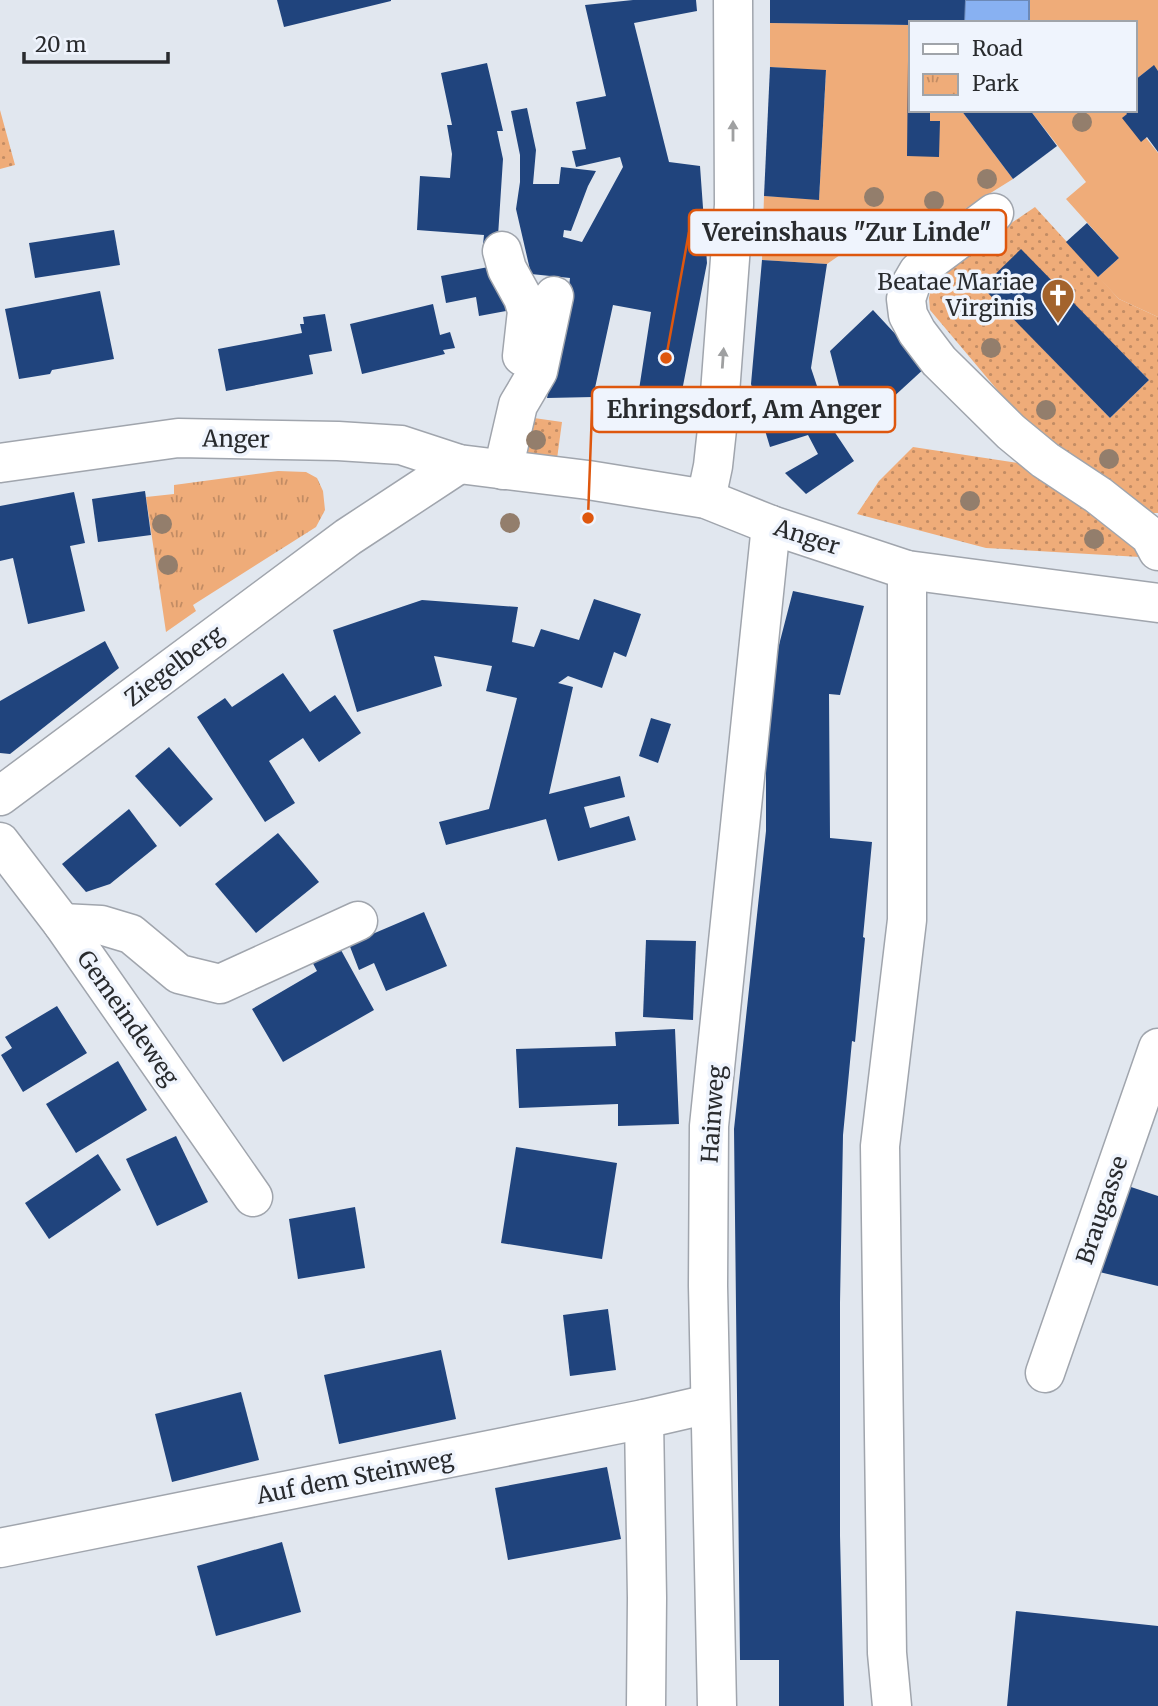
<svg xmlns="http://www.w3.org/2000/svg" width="1158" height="1706" viewBox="0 0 1158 1706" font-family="Merriweather,serif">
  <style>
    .grass { fill: url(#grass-dots); fill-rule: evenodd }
    .park { fill: url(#park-tufts) }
    .garden { fill: #efac79 }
    .water { fill: #88b1f2; stroke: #6c89b7; stroke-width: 2 }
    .building { fill: #20447d }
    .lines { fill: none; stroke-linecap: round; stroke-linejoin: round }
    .minor-casing { stroke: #a0a5ad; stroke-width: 41 }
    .minor { stroke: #fff; stroke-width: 38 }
    .tree { fill: #937e6c }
    .oneway { fill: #9fa0a1 }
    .labels { text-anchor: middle; stroke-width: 7; stroke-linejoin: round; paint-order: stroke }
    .poi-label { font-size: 23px; fill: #292b2e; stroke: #eff4fd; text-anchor: end }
    .street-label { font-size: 23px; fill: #292b2e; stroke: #eff4fd }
    .leader { fill: none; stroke: #de570e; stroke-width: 2.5 }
    .callout-dot { fill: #de570e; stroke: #eff4fd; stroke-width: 2.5 }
    .callout { fill: #eff4fd; stroke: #de570e; stroke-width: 2.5 }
    .callout-label { font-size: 24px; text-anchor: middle; font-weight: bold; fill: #292b2e }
  </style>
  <defs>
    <pattern id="grass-dots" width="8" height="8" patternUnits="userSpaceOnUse" patternTransform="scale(1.75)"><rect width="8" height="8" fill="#efac79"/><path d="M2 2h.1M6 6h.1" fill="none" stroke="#c28c64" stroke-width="1.8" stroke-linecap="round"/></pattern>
    <pattern id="park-tufts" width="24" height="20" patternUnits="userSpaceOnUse" patternTransform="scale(1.75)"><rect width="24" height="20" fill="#efac79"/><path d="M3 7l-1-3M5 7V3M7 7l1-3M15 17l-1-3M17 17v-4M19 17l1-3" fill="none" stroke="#c28c64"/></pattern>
  </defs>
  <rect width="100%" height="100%" fill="#e1e7ef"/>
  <!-- grass -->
  <g class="grass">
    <polygon points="0,110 15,165 0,169"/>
    <path d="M1035,207L1119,299L1158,317V513H1150L1042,443L930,310L929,298L932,285L951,264ZM1021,250L1149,380L1110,418L1043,349Z"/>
    <polygon points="527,417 562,422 557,459 522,453"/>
    <polygon points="913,447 1032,465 1131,544 1140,557 986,548 857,514 879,481"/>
  </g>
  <!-- park -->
  <polygon class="park" points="278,471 306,472 317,478 323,491 325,510 316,527 193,605 196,611 166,632 146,497 174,494 174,485"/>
  <!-- garden -->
  <g class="garden">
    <polygon points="1029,0 1158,0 1158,71 1153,66 1135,80 1135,23 1029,23"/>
    <polygon points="770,23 911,25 911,110 961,110 1013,179 920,237 863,239 827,264 762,260 764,196 819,199 826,71 770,67"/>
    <polygon points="1030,110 1124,110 1158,153 1158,317 1119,299 1098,277 1119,258 1066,199 1086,182"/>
  </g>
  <!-- water -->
  <polygon class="water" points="965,0 1029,0 1029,23 964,23"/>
  <!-- building -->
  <g class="building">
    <polygon points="277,0 391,0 391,1 284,27"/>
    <polygon points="633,0 696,0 697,11 634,23 669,162 700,166 707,263 681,396 638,396 651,312 613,305 593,397 547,398 568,296 570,278 531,274 516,209 520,182 520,155 511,111 527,108 536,150 533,184 559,184 561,167 596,171 588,186 571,231 564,230 563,237 582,242 623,167 620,157 576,167 572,151 586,149 576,102 606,96 585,5"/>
    <polygon points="770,0 965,0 964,23 911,23 911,25 770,23"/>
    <polygon points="908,61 911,61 911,110 930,110 930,121 940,121 939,157 907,156"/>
    <polygon points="487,63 503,131 497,131 503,159 498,236 494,255 482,254 484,235 417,230 420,176 450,178 452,154 447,125 452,125 441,73"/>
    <polygon points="1154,65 1158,71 1158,152 1147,137 1141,142 1122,118 1127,114 1124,110 1135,110 1135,80"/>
    <polygon points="770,67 826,70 819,200 764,196"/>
    <polygon points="961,110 1030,110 1057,146 1013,179"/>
    <polygon points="1087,223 1119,258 1098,277 1066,242"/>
    <polygon points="114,230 120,265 35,278 29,243"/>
    <polygon points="1021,249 1149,380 1110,418 982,287"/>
    <polygon points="762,260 827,264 811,368 830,425 854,461 806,494 785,473 818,454 808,435 770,447 751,384"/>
    <polygon points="499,265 506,311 479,316 476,297 446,303 441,276"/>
    <polygon points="100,291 114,359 52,370 50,374 19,379 5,309"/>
    <polygon points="433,304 440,335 450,332 455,348 443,350 445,354 362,374 350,324"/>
    <polygon points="873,310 926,367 890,400 880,389 856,418 844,405 830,351"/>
    <polygon points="325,314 332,351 309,355 313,374 226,391 218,349 302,333 300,324 304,324 303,317"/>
    <polygon points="145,491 151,535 98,542 92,499"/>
    <polygon points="74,492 85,543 70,546 85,611 28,624 13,558 0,561 0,506"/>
    <polygon points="793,591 864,606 840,695 829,694 830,838 872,842 863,937 865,938 855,1042 852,1041 843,1135 840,1303 840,1536 844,1706 779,1706 779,1660 740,1660 734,1129 766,831 766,695"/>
    <polygon points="594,599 641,614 626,657 614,652 602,688 568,676 558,683 573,687 549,794 620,776 625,797 584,807 590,828 629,816 636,840 558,861 546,819 446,845 439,822 489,809 517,698 486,691 492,666 434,656 442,686 357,712 333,630 422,600 518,607 512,642 534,647 541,629 579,640"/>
    <polygon points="105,641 119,668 10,754 0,753 0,701"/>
    <polygon points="283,673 310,712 335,695 361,733 319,762 303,738 269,761 295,803 265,822 197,717 225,698 232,707"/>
    <polygon points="651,718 671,724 658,763 639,756"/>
    <polygon points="169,747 213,799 180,827 135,776"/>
    <polygon points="129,809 157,846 110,884 86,892 62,864"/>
    <polygon points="278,833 319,882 256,933 215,884"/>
    <polygon points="424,912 447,966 386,991 374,963 359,970 349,944"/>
    <polygon points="646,940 696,941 693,1020 643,1017"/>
    <polygon points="336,941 374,1010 283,1062 252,1009 317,971 309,956"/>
    <polygon points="57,1006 87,1053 23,1092 1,1055 12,1048 5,1037"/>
    <polygon points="675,1029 679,1124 618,1126 618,1104 519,1108 516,1049 616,1046 615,1032"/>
    <polygon points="118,1061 147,1110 76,1153 46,1104"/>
    <polygon points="176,1136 208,1202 157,1226 126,1159"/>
    <polygon points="516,1147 617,1163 602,1259 501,1243"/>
    <polygon points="98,1154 121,1190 49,1239 25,1203"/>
    <polygon points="1125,1185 1158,1196 1158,1286 1091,1270"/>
    <polygon points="355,1207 365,1268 298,1279 289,1219"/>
    <polygon points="608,1309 616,1370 570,1376 563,1315"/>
    <polygon points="441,1350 456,1419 339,1444 324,1375"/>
    <polygon points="241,1392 259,1460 172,1482 155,1414"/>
    <polygon points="607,1467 621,1539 508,1560 495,1488"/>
    <polygon points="282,1542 301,1612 216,1636 197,1566"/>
    <polygon points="1016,1611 1158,1626 1158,1706 1007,1706"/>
  </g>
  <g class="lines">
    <defs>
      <g id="minor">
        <polyline points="994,213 931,260 918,272 911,284 906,299 908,315 917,332 939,361 1011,432 1045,460 1098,495 1150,536 1158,551"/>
        <polyline points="502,251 507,269 523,298 527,311 522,356"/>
        <polyline points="0,463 178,438 338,441 401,445 459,464 588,480 706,499 771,525 907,570 1158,603"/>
        <polyline points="503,470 518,405 538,371 554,296"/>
        <polyline points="706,499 713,466 718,420 734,205 733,0"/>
        <polyline points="0,796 348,537 459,464"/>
        <polyline points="0,842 62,923 253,1197"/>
        <polyline points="62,923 101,925 131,934 179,974 220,984 358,921"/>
        <polyline points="1045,1373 1158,1048"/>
        <polyline points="644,1419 647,1598 646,1706"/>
        <polyline points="0,1548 644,1419 709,1404"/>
        <polyline points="717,1706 708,1286 709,1126 771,525"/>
        <polyline points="892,1706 887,1653 880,1146 907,920 907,570"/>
      </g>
    </defs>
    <!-- minor casing -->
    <use href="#minor" class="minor-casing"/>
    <!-- minor -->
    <use href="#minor" class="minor"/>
  </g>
  <!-- trees -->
  <g class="tree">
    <circle cx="1082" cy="122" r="10"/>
    <circle cx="987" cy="179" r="10"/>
    <circle cx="874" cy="197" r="10"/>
    <circle cx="934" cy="201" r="10"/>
    <circle cx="964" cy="309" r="10"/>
    <circle cx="991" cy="348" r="10"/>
    <circle cx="1046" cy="410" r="10"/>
    <circle cx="536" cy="440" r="10"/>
    <circle cx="1109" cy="459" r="10"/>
    <circle cx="970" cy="501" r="10"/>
    <circle cx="510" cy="523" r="10"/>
    <circle cx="162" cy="524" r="10"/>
    <circle cx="1094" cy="539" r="10"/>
    <circle cx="168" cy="565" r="10"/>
  </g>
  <!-- one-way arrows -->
  <defs><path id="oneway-solid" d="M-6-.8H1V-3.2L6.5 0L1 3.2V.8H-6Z" transform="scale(1.75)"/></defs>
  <g class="oneway">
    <use href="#oneway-solid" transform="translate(733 131) rotate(-90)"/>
    <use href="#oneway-solid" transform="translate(723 358) rotate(-86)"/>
  </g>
  <!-- icons -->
  <defs>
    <symbol id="church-pin" viewBox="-11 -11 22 30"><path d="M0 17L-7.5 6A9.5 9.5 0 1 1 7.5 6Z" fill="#a3632c" stroke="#eff4fd"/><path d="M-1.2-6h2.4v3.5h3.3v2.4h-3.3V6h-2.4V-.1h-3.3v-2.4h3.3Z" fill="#fff"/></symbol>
  </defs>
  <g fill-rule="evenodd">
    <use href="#church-pin" x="1039" y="276" width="38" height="52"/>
  </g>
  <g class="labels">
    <!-- poi labels -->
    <g class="poi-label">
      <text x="1034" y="290">Beatae Mariae<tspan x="1034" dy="26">Virginis</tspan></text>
    </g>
    <!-- street labels -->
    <g class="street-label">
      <text transform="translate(236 439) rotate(1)" y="8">Anger</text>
      <text transform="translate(807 537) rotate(18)" y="8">Anger</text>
      <text transform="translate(174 666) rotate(-37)" y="8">Ziegelberg</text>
      <text transform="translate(128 1018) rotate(55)" y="8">Gemeindeweg</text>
      <text transform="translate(713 1114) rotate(-86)" y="8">Hainweg</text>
      <text transform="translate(1102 1210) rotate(-71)" y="8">Braugasse</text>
      <text transform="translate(355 1477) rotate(-11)" y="8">Auf dem Steinweg</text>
    </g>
  </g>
  <!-- callouts -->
  <path class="leader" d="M666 358L689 232M588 518L592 410"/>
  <g class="callout-dot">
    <circle cx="666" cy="358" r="7"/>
    <circle cx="588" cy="518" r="7"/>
  </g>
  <g class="callout">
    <rect x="689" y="210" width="317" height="45" rx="7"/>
    <rect x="592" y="387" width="303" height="45" rx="7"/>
  </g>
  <g class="callout-label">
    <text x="847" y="241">Vereinshaus "Zur Linde"</text>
    <text x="744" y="418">Ehringsdorf, Am Anger</text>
  </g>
  <!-- legend -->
  <rect x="909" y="21" width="228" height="91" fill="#eff4fd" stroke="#a0a4aa" stroke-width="2"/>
  <rect x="923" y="44" width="35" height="10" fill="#ffffff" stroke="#a0a4aa" stroke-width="2"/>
  <text x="972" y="56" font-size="21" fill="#292b2e">Road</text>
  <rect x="923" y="74" width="35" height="21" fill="url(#park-tufts)" stroke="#a0a4aa" stroke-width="2"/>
  <text x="972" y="91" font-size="21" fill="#292b2e">Park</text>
  <!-- scale -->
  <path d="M24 52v10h144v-10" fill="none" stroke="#292b2e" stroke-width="3.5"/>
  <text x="35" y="52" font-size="21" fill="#292b2e" stroke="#eff4fd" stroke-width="5" paint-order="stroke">20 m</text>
</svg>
